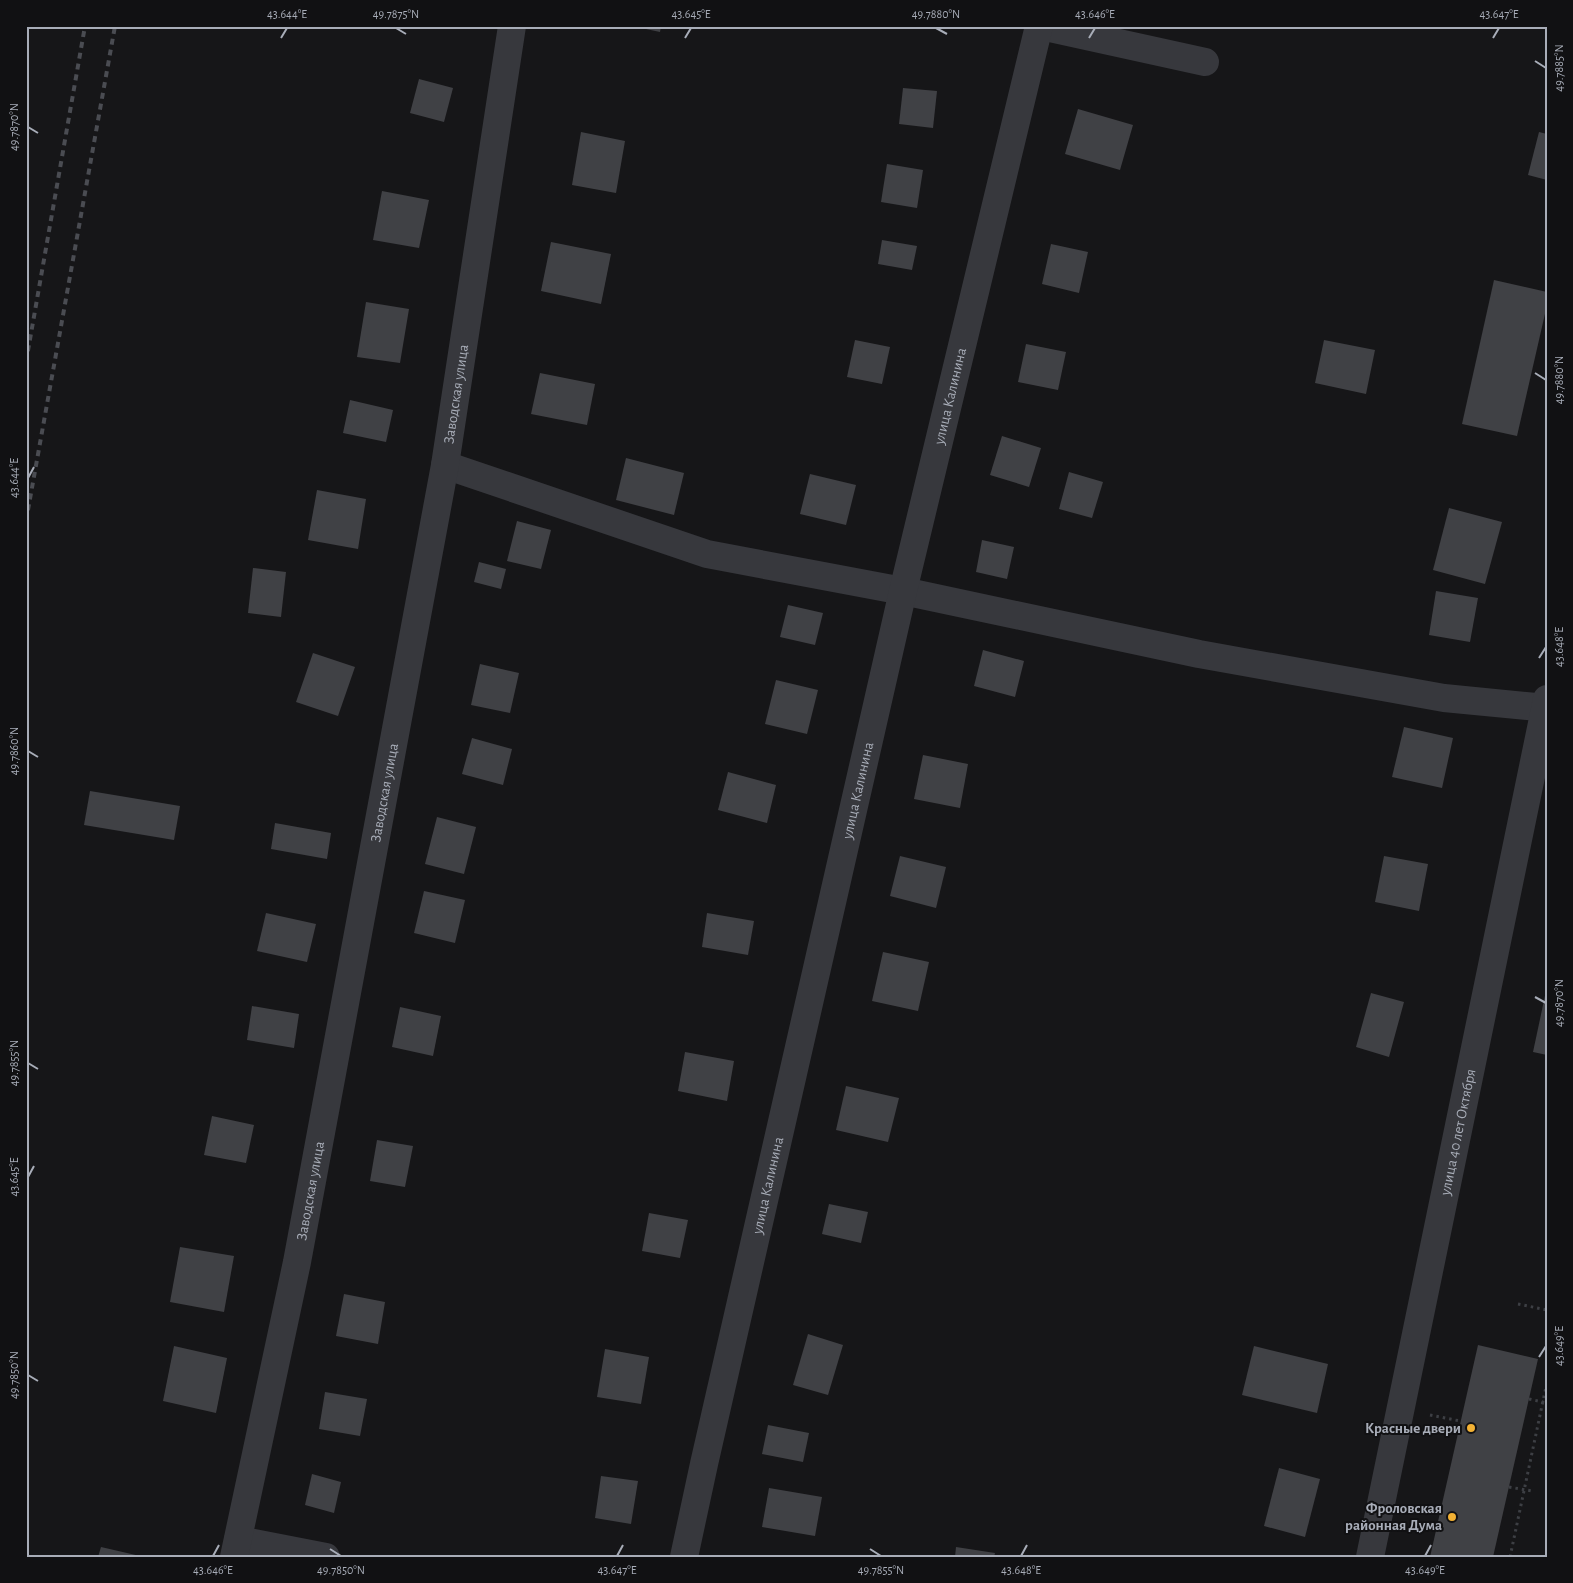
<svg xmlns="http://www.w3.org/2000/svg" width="1573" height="1583" viewBox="0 0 1573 1583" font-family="'Alegreya Sans',sans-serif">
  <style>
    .building { fill: #404145 }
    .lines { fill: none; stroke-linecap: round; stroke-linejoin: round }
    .path { stroke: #3d3f44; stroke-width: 3; stroke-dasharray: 2.5 4; stroke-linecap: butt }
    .minor { stroke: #37383d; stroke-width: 28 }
    .rail { stroke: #4a4c52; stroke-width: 4; stroke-dasharray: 6 5; stroke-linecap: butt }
    .ticks { fill: none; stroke: #a8adb8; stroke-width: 2 }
    .poi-dot { fill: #f2b134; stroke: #111113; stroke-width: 2 }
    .labels { text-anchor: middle; stroke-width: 4; stroke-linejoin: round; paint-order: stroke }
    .street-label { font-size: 15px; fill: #a8adb8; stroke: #111113 }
    .poi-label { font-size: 15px; font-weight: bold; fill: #a8adb8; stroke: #111113; text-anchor: end }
    .neatline { fill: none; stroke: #a8adb8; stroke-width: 2 }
    .ticks-label { font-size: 12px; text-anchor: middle; fill: #a8adb8 }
  </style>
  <rect width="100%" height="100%" fill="#161618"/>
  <!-- building -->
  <g class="building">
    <polygon points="632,26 661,26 660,32"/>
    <polygon points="419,79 453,88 444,122 410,113"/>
    <polygon points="903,88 937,91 933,128 899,124"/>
    <polygon points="1078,109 1133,125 1120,170 1065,154"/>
    <polygon points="581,132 625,141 616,193 572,185"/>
    <polygon points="1539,132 1547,134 1547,180 1528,175"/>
    <polygon points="887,164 923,170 917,208 881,202"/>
    <polygon points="382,191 429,200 419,248 373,240"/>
    <polygon points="882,240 917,246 912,270 878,264"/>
    <polygon points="551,242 611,254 601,304 541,291"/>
    <polygon points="1051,244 1088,252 1079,293 1042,284"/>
    <polygon points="1494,280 1547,292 1547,305 1517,436 1462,424"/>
    <polygon points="366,302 409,309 400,363 357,357"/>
    <polygon points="855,340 890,347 882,384 847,377"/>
    <polygon points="1324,340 1375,350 1366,394 1315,383"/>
    <polygon points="1026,344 1066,352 1058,390 1018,382"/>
    <polygon points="540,373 595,384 587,425 531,414"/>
    <polygon points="350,400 393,410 386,442 343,433"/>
    <polygon points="1002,436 1041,448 1029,487 990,475"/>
    <polygon points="626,458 684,473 674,515 616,500"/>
    <polygon points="1069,472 1103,482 1092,518 1059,509"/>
    <polygon points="810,474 856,485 846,525 800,514"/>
    <polygon points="317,490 366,499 358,549 308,540"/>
    <polygon points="1449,508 1502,522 1485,584 1433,570"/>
    <polygon points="517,521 551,530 541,569 507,561"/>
    <polygon points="982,540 1014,547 1007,579 976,572"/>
    <polygon points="479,562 506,569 501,589 474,582"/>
    <polygon points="253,568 286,572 281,617 248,613"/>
    <polygon points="1436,591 1478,598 1470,642 1429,635"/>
    <polygon points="788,605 823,613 815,645 780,637"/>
    <polygon points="983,650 1024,661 1015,697 974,686"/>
    <polygon points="313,653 355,667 338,716 296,702"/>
    <polygon points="480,664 519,673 510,713 471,705"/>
    <polygon points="776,680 818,690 807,734 765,724"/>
    <polygon points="1404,727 1453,738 1442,788 1392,777"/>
    <polygon points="472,738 512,749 503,785 462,774"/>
    <polygon points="923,755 968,764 960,808 914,799"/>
    <polygon points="728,772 776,785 767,823 718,810"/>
    <polygon points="90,791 180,806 174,840 84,825"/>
    <polygon points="437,817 476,827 464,874 425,864"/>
    <polygon points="275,823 331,833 327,859 271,849"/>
    <polygon points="900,856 946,867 936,908 890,896"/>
    <polygon points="1384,856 1428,864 1419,911 1375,902"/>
    <polygon points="424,891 465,900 455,943 414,933"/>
    <polygon points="266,913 316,924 307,962 257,951"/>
    <polygon points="707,913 754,921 748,955 702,947"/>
    <polygon points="883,952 929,962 918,1011 872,1001"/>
    <polygon points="1546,991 1547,991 1547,1055 1533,1052"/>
    <polygon points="1371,993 1404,1002 1389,1057 1356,1047"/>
    <polygon points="252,1006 299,1014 294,1048 247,1040"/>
    <polygon points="400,1007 441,1016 433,1056 392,1047"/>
    <polygon points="685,1052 734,1061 727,1101 678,1091"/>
    <polygon points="846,1086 899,1098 888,1142 836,1130"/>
    <polygon points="212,1116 254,1125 246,1163 204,1155"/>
    <polygon points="377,1140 413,1146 405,1187 370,1181"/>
    <polygon points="829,1204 868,1212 861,1243 822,1234"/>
    <polygon points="649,1213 688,1220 680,1258 642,1251"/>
    <polygon points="180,1247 234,1256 224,1312 170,1302"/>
    <polygon points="344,1294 385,1302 378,1344 336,1336"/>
    <polygon points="808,1334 843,1345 828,1395 793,1385"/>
    <polygon points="1478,1345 1538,1359 1493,1557 1430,1557"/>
    <polygon points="174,1346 227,1358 216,1413 163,1401"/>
    <polygon points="1254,1346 1328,1364 1317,1413 1242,1395"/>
    <polygon points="605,1349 649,1357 641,1404 597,1397"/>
    <polygon points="325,1392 367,1399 360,1436 319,1429"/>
    <polygon points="768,1425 809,1433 803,1462 762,1454"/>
    <polygon points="1279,1468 1320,1479 1305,1537 1264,1526"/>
    <polygon points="312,1474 341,1482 334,1513 305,1505"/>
    <polygon points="601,1476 638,1481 631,1524 595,1518"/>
    <polygon points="769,1488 822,1497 815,1536 762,1527"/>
    <polygon points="101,1547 140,1556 140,1557 98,1557"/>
    <polygon points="956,1547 995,1553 994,1557 955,1557"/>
  </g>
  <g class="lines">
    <!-- path -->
    <g class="path">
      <polyline points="1518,1304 1547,1310"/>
      <polyline points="1529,1399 1547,1403"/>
      <polyline points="1430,1415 1460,1421"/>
      <polyline points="1509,1487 1532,1491"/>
      <polyline points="1428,1509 1440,1512"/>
      <polyline points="1510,1557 1547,1382"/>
    </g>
    <!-- minor -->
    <g class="minor">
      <polyline points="1041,26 1205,62"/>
      <polyline points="445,465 707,554 903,591 1199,654 1444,698 1547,708"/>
      <polyline points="238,1540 326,1557"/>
      <path id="s1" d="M234,1557L297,1262L445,465L512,26"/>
      <path id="s2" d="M684,1557L704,1464L903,591L1039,26"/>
      <path id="s3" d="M1370,1557L1547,699"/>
    </g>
    <!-- rail -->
    <g class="rail">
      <polyline points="26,362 85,26"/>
      <polyline points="26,521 115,26"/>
    </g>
  </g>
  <!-- ticks -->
  <path class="ticks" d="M396,28L406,34M936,28L947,34M281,38L287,28M685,38L691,28M1089,38L1095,28M1493,38L1499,28M1535,61L1546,68M28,127L38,133M1535,373L1546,380M28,478L34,467M1539,658L1546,647M28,751L38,757M1535,997L1546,1003M28,1063L38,1069M28,1177L34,1166M1539,1357L1546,1346M28,1375L38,1381M330,1549L341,1556M870,1549L881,1556M213,1556L219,1545M617,1556L623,1545M1021,1556L1027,1545M1425,1556L1431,1545"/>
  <!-- markers -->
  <g class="poi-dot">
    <circle cx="1471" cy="1428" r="5"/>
    <circle cx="1452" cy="1517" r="5"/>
  </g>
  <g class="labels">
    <!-- street labels -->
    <g class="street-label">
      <text dy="5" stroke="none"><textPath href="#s1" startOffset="1184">Заводская улица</textPath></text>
      <text dy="5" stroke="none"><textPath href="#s2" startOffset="1191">улица Калинина</textPath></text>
      <text dy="5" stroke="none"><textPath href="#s2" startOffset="786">улица Калинина</textPath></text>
      <text dy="5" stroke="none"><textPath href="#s1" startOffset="779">Заводская улица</textPath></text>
      <text dy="5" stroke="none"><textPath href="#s3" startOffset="434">улица 40 лет Октября</textPath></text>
      <text dy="5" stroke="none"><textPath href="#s2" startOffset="381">улица Калинина</textPath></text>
      <text dy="5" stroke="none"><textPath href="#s1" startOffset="374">Заводская улица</textPath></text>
    </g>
    <!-- poi labels -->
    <g class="poi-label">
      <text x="1461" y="1433">Красные двери</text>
      <text x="1442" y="1513">Фроловская<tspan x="1442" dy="17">районная Дума</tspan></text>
    </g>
  </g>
  <!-- border -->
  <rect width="1573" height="1583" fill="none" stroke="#111113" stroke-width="55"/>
  <rect x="28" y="28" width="1518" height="1528" class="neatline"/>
  <g class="ticks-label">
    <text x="287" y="18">43.644°E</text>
    <text x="396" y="18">49.7875°N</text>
    <text x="691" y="18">43.645°E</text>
    <text x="936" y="18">49.7880°N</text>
    <text x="1095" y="18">43.646°E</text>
    <text x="1499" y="18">43.647°E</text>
    <text transform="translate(1559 68) rotate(-90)" y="4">49.7885°N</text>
    <text transform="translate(14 127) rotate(-90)" y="4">49.7870°N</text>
    <text transform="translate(1559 380) rotate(-90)" y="4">49.7880°N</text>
    <text transform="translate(14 478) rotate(-90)" y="4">43.644°E</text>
    <text transform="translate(1559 647) rotate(-90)" y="4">43.648°E</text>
    <text transform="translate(14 751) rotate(-90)" y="4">49.7860°N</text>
    <text transform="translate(1559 1003) rotate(-90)" y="4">49.7870°N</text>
    <text transform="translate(14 1063) rotate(-90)" y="4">49.7855°N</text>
    <text transform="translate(14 1177) rotate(-90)" y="4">43.645°E</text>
    <text transform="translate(1559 1346) rotate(-90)" y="4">43.649°E</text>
    <text transform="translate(14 1375) rotate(-90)" y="4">49.7850°N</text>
    <text x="213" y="1574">43.646°E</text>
    <text x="341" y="1574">49.7850°N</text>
    <text x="617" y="1574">43.647°E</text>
    <text x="881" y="1574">49.7855°N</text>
    <text x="1021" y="1574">43.648°E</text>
    <text x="1425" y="1574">43.649°E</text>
  </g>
</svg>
